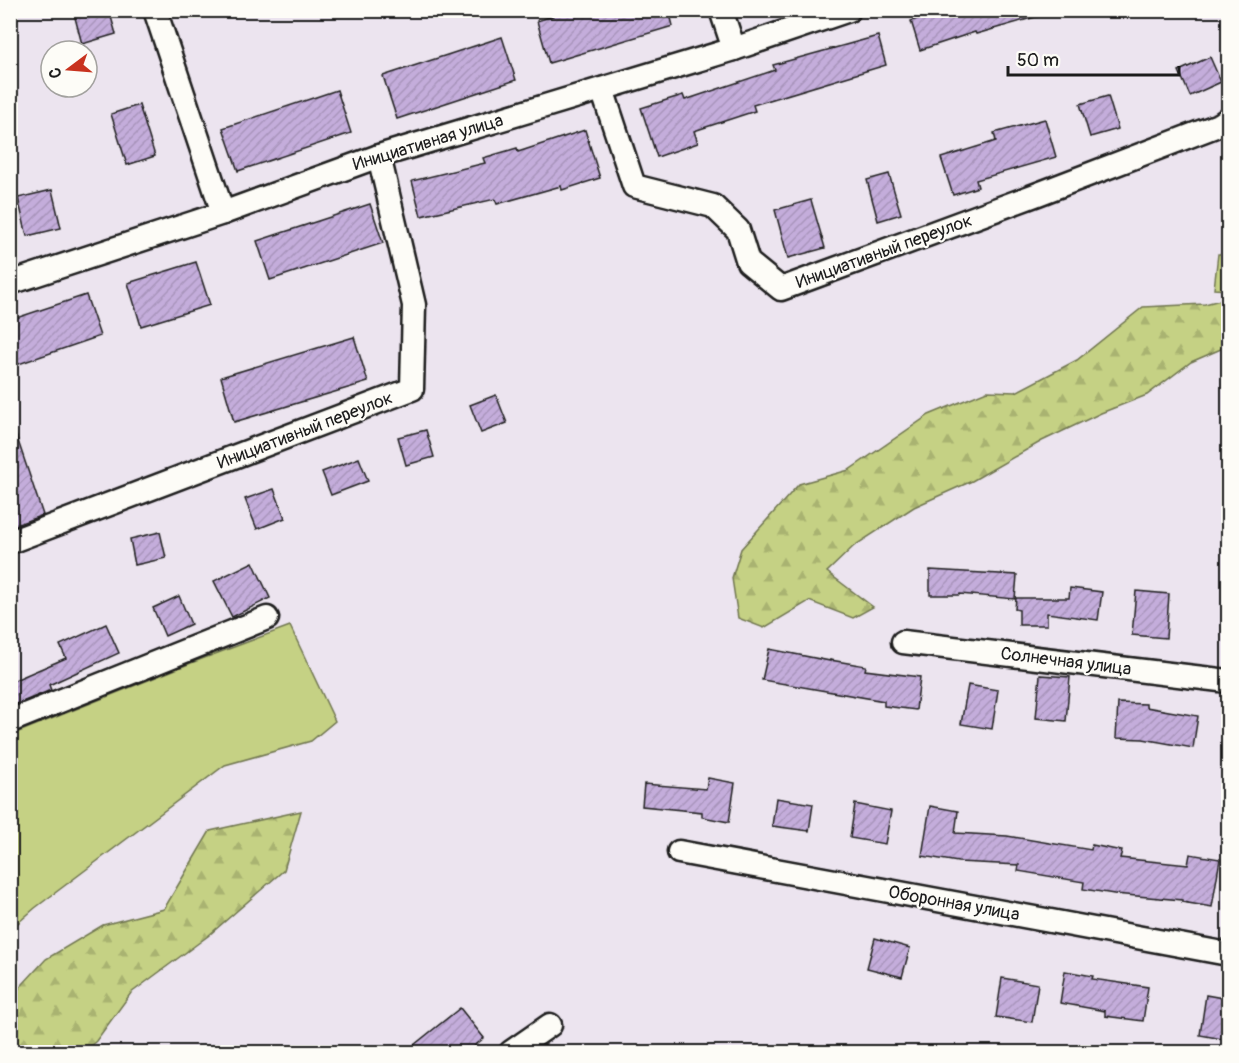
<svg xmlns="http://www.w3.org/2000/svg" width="1239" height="1063" viewBox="0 0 1239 1063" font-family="Pangolin,sans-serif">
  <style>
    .forest { fill: url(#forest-firs); stroke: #707650; stroke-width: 1.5 }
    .garden { fill: #c5d184; stroke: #707650; stroke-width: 1.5 }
    .building { fill: url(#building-hatch); stroke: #1c1c1c; stroke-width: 1.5 }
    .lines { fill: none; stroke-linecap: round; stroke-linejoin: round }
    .minor-casing { stroke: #1c1c1c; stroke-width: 27 }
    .minor { stroke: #fdfcf7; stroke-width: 22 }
    .labels { text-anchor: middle; stroke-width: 4.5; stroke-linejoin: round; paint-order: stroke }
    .street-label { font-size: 18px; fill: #1c1c1c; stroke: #fdfcf7 }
  </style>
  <defs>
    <pattern id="forest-firs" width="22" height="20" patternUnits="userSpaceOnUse" patternTransform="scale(1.5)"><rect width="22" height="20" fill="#c5d184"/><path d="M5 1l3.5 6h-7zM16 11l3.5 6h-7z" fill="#a9b371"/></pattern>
    <pattern id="building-hatch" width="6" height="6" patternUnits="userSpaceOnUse" patternTransform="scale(1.5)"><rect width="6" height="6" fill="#c4addb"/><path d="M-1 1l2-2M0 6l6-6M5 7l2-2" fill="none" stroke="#a894bb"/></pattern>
  </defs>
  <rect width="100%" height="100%" fill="#ece4ef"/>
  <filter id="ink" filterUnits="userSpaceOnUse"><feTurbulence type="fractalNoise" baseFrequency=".0167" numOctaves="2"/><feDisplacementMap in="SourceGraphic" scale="12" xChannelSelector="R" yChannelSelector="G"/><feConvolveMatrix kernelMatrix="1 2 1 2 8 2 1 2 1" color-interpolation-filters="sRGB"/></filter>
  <g filter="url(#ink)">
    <!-- forest -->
    <g class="forest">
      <polygon points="1218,254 1228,254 1228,290 1214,289"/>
      <polygon points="1228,298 1228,346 1191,362 1147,395 1101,413 1042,441 972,481 914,507 854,546 827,572 873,607 853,618 809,601 764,628 738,618 732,578 741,549 799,484 849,470 929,415 987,391 1016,392 1077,360 1143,307 1205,304"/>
      <polygon points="301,811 284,870 208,936 131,993 96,1041 84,1052 11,1052 11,997 46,959 103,925 164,909 210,831"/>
    </g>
    <!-- garden -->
    <polygon class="garden" points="290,626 335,721 311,741 225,765 35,908 11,929 11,735 191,663"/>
    <!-- building -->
    <g class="building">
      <polygon points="73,10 109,10 116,34 82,44"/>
      <polygon points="571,10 669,10 673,26 549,63 537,21"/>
      <polygon points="944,10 1038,10 1039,16 976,34 975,32 920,50 911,21"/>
      <polygon points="878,36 886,65 753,105 755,111 694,131 698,143 657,157 641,108 683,95 685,100 775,70 773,65"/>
      <polygon points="502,37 516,80 397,119 383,76"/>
      <polygon points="1210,57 1221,82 1190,96 1179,71"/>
      <polygon points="337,90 351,133 238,171 223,128"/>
      <polygon points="1108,96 1118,129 1090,137 1080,104"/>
      <polygon points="139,105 155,156 127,165 111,114"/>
      <polygon points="1045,119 1056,157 976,180 978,187 953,195 941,158 996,141 994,133"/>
      <polygon points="585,130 600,178 562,190 561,186 497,204 495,199 421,216 412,181 485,163 483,158 517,148 518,152"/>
      <polygon points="889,174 901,214 878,221 867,180"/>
      <polygon points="52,190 61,228 27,236 18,198"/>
      <polygon points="811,200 825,248 788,258 775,210"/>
      <polygon points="370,204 383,243 270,280 257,241"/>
      <polygon points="196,262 210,305 141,326 128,283"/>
      <polygon points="86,295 100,336 10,367 10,320"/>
      <polygon points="354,337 368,382 234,422 221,377"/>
      <polygon points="496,395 507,423 481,433 470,405"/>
      <polygon points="10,429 14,429 43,515 10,527"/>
      <polygon points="426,430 434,457 406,465 398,437"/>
      <polygon points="359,458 368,481 331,495 322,472"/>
      <polygon points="274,489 285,518 257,529 245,499"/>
      <polygon points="160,532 166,558 135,565 130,539"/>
      <polygon points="253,562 270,598 232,617 214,581"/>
      <polygon points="930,570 1017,575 1015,599 960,594 959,595 930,595"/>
      <polygon points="1070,588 1102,592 1098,620 1047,613 1047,625 1019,625 1019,610 1015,609 1016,598 1069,598"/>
      <polygon points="1136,591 1169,594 1166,638 1132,635"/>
      <polygon points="179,596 191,624 165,636 153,608"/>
      <polygon points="106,624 119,653 49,685 51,690 15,705 10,694 10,682 66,658 60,645"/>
      <polygon points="769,649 830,661 830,660 866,666 865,670 920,677 916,710 884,706 884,701 762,680"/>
      <polygon points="1040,675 1070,677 1066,721 1036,718"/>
      <polygon points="968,685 998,690 992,729 961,724"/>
      <polygon points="1118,703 1146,704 1146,707 1198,716 1193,748 1143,739 1116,738"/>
      <polygon points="708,778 735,783 729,822 702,817 702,812 642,806 644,784 706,789"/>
      <polygon points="776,798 813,804 809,831 772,826"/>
      <polygon points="855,804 891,811 885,844 850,838"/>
      <polygon points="930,806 958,811 955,833 1007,836 1091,850 1092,845 1122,851 1120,858 1188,865 1190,854 1220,859 1212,907 1182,902 1182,900 1114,894 1083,889 1084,882 1018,871 1019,865 958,862 922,856"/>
      <polygon points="875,938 910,948 902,977 867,968"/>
      <polygon points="1065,971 1093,976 1092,979 1148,987 1143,1021 1105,1016 1105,1011 1060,1003"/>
      <polygon points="1002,978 1038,984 1032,1022 996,1017"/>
      <polygon points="1206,995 1228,999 1228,1040 1200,1035"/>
      <polygon points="460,1008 484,1038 466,1053 404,1053"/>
    </g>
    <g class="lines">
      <defs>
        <g id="minor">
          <polyline points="155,10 223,213"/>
          <polyline points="721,10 734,49"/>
          <polyline points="602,89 634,186 713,206 738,230 748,262 781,289 1038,194 1221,124 1228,119"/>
          <polyline points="10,283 223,213 379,156 734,49 849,10"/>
          <polyline points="10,542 412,389 414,305 379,156"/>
          <polyline points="903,642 1228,681"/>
          <polyline points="10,721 267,618"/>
          <polyline points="679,852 1228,954"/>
          <polyline points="511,1052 550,1025"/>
        </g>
      </defs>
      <!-- minor casing -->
      <use href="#minor" class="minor-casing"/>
      <!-- minor -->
      <use href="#minor" class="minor"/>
    </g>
  </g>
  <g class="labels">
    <!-- street labels -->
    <g class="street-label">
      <text transform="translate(428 142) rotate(-17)" y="6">Инициативная улица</text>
      <text transform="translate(884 251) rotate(-20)" y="6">Инициативный переулок</text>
      <text transform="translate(305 430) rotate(-21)" y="6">Инициативный переулок</text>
      <text transform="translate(1066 661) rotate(7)" y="6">Солнечная улица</text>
      <text transform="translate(954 903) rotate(10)" y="6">Оборонная улица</text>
    </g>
  </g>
  <!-- margin -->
  <rect width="1239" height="1063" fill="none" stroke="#fdfcf7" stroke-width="36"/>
  <rect x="18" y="18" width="1203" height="1027" fill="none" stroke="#1c1c1c" stroke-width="2" filter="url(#ink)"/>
  <!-- north arrow -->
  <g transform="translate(69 69) rotate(254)"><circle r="28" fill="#fdfcf7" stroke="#a3a29f" stroke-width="1.5"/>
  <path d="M0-4.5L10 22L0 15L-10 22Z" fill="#c8321e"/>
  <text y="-9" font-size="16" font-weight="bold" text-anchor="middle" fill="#1c1c1c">С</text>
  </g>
  <!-- scale -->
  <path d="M1008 66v9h171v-9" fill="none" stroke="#1c1c1c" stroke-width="3"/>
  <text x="1017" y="66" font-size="18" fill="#1c1c1c" stroke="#fdfcf7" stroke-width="4.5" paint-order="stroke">50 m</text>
</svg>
